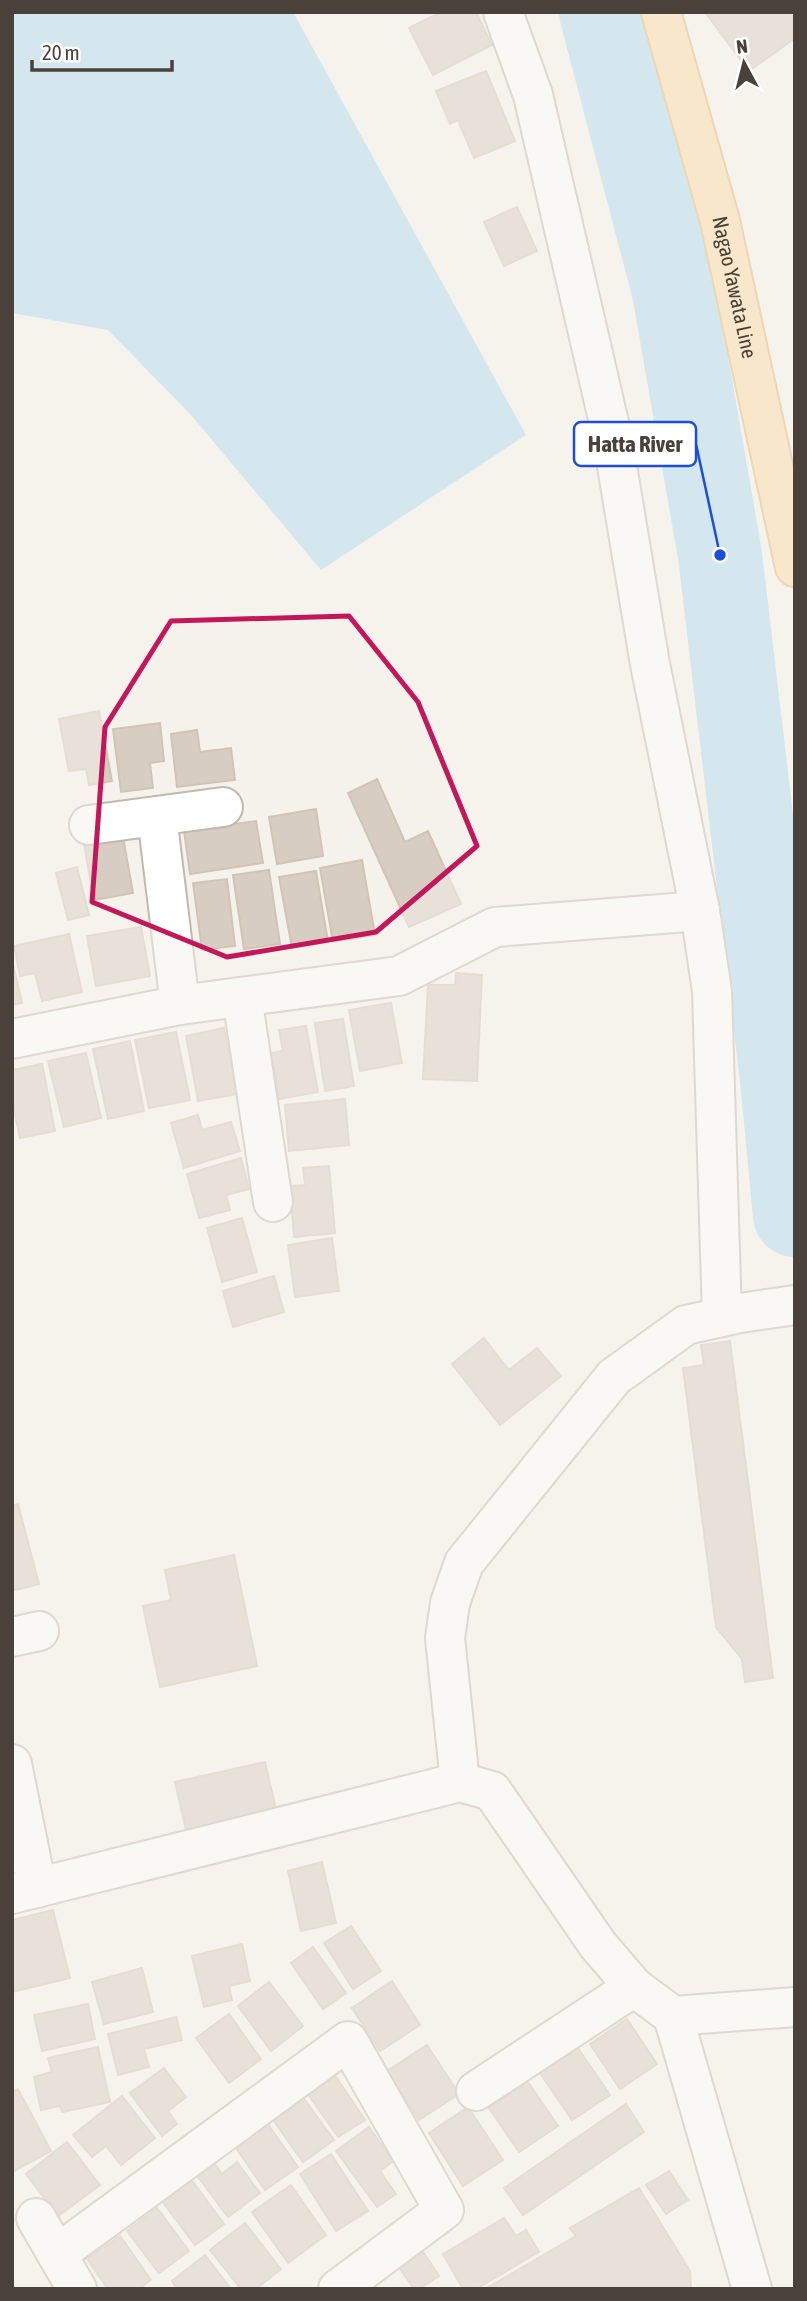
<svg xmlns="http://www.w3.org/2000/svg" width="807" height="2301" viewBox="0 0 807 2301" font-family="'Asap Condensed',sans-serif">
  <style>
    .water { fill: #acd8ef }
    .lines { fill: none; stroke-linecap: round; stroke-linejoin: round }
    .river { stroke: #acd8ef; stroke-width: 84 }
    .building { fill: #d7cdc2; stroke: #d1c4b5; stroke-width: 2 }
    .minor-casing { stroke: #c1b9af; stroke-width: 42 }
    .major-casing { stroke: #e0b66f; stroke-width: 42 }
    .minor { stroke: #fff; stroke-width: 38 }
    .major { stroke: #fbdaa0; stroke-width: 38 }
    .marked { fill: none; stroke: #c2185b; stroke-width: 5; stroke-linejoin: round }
    .labels { text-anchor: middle; stroke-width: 7; stroke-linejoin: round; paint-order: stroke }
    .street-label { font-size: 21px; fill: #4a423a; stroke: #fff }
    .leader { fill: none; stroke: #1d4ed8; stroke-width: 2.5 }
    .callout-dot { fill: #1d4ed8; stroke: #fff; stroke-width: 2.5 }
    .callout { fill: #fff; stroke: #1d4ed8; stroke-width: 2.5 }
    .callout-label { font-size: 23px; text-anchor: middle; font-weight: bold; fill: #4a423a }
  </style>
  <rect width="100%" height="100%" fill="#f5f2ec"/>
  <!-- water -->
  <polygon class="water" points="12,12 293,12 526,435 321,570 192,416 108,330 12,313"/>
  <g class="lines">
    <!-- river -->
    <polyline class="river" points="601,12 674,291 720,555 782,1079 795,1215"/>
  </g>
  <!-- building -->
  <g class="building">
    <polygon points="441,12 476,12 492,45 433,75 409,28"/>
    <polygon points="705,12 795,12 795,38 749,71"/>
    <polygon points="486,71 515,141 474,158 458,120 450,124 436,91"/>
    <polygon points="517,207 537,251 504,266 484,222"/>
    <polygon points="99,711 112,781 89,785 86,769 69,771 59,719"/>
    <polygon points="160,723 164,761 150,763 153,788 121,792 113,729"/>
    <polygon points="197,730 200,752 231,748 235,780 177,787 171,734"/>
    <polygon points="377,779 405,842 428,831 461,904 409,927 348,793"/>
    <polygon points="316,809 323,856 277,864 269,817"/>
    <polygon points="256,821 263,863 190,874 184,831"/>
    <polygon points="123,837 133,893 94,900 84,844"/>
    <polygon points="362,860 375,935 333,942 320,868"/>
    <polygon points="77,867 89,915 68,920 56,873"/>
    <polygon points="269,870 280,944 244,949 233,875"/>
    <polygon points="316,871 328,942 292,948 279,877"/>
    <polygon points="227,879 235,946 202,950 193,883"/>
    <polygon points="141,927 150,976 96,986 87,936"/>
    <polygon points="69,934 82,992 42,1001 35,973 20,976 14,946"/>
    <polygon points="12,960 22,1003 12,1005"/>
    <polygon points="456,973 482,975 477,1081 423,1079 428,985 455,985"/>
    <polygon points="391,1003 402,1063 360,1071 349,1010"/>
    <polygon points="343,1019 354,1086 325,1091 315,1023"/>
    <polygon points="306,1026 318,1092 279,1099 271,1053 283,1051 279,1030"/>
    <polygon points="224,1028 237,1094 198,1101 186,1036"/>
    <polygon points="176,1032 190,1100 149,1108 135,1040"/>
    <polygon points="130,1041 144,1111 108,1119 93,1049"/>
    <polygon points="86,1053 101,1118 64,1127 48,1061"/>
    <polygon points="42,1064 55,1131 20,1138 12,1101 12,1070"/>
    <polygon points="345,1099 349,1145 289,1151 285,1105"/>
    <polygon points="198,1115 202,1130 231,1122 240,1151 184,1168 171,1123"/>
    <polygon points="241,1158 249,1189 226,1195 230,1210 199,1218 187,1174"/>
    <polygon points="329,1166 335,1233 294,1237 290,1186 305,1185 303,1168"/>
    <polygon points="242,1218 257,1272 222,1282 207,1228"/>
    <polygon points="332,1238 339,1291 295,1297 288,1245"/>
    <polygon points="274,1276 284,1312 233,1327 223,1291"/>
    <polygon points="484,1338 509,1370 537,1348 561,1376 500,1425 452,1364"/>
    <polygon points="730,1341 773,1678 745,1682 742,1659 716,1627 683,1368 704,1365 701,1345"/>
    <polygon points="18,1504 39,1584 12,1591 12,1506"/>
    <polygon points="234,1555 257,1666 160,1687 143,1606 171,1600 165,1570"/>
    <polygon points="265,1762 277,1814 187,1834 175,1782"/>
    <polygon points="322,1862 336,1923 301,1931 288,1871"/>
    <polygon points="53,1910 70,1978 12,1992 12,1920"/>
    <polygon points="351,1926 381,1971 353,1989 324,1943"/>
    <polygon points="242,1944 250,1981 229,1986 232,2000 204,2007 192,1956"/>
    <polygon points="313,1947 346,1993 323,2009 291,1963"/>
    <polygon points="142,1968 153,2012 104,2024 92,1982"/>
    <polygon points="392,1981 420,2025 380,2051 352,2008"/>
    <polygon points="269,1982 303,2026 271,2051 238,2006"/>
    <polygon points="88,2004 95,2039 42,2051 34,2015"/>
    <polygon points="229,2014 261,2059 229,2083 196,2038"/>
    <polygon points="176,2017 182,2040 144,2049 149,2067 118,2075 108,2034"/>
    <polygon points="627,2019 657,2064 620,2089 590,2044"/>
    <polygon points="427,2045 459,2094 419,2120 387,2071"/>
    <polygon points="98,2047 110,2102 62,2112 60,2106 41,2110 34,2077 52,2072 48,2058"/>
    <polygon points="578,2048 610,2095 572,2120 540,2073"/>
    <polygon points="164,2068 186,2097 168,2111 177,2124 162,2136 130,2093"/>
    <polygon points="332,2071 365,2120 338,2137 305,2090"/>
    <polygon points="528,2082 558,2126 519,2152 489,2108"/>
    <polygon points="18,2089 51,2151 12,2172 12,2092"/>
    <polygon points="122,2096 155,2138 121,2165 106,2146 92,2157 73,2135"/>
    <polygon points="302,2096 334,2140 303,2162 271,2117"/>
    <polygon points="626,2104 644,2132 523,2215 504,2188"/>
    <polygon points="468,2107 503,2160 463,2186 429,2133"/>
    <polygon points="267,2123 298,2167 265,2190 234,2145"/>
    <polygon points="369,2127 393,2161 380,2171 396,2194 377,2207 336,2151"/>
    <polygon points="67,2142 100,2185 58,2216 26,2174"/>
    <polygon points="331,2154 368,2211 336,2231 300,2174"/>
    <polygon points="209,2156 222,2174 237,2162 260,2193 228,2217 192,2169"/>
    <polygon points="669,2171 688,2200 666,2214 646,2185"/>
    <polygon points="191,2179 224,2224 195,2245 162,2201"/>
    <polygon points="291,2185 326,2235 288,2263 252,2212"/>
    <polygon points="639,2188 690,2271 691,2289 485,2289 576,2236 570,2228"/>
    <polygon points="157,2208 189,2251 159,2273 127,2231"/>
    <polygon points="504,2218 516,2236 526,2230 539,2252 476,2289 463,2289 443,2254"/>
    <polygon points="245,2223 281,2269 256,2289 241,2289 210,2250"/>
    <polygon points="120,2236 151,2280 139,2289 108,2289 87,2259"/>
    <polygon points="420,2247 439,2276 419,2289 414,2289 397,2264"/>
    <polygon points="205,2255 231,2289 177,2289 172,2281"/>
  </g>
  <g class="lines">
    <defs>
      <g id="minor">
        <polyline points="503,12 533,95 612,436 650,664 700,911 712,991 722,1317"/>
        <polyline points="157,816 180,1005"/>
        <polyline points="89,825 223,807"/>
        <polyline points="242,997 273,1202"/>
        <polyline points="12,1039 180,1005 399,976 495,927 700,911"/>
        <polyline points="12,1637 39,1631"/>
        <polyline points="12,1764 37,1888"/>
        <polyline points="460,1782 445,1638 450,1603 464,1563 614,1377 686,1325 740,1313 795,1305"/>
        <polyline points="12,1894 460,1782 492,1791 598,1945 634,1987 673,2016 795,2007"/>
        <polyline points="673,2016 752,2289"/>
        <polyline points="476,2091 634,1987"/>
        <polyline points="36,2218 77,2289"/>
        <polyline points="57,2254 348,2041 444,2210 338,2289"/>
      </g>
      <g id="major">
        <path id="s1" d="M661,12L720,221L795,567"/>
      </g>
    </defs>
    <!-- minor casing -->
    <use href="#minor" class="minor-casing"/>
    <!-- major casing -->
    <use href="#major" class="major-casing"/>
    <!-- minor -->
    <use href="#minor" class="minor"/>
    <!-- major -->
    <use href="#major" class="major"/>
  </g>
  <!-- marked area -->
  <path d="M0 0H807V2301H0ZM349,616L418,702L477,846L376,932L227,957L92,902L105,727L171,621Z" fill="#f5f2ec" fill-opacity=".55" fill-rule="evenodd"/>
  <path class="marked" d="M349,616L418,702L477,846L376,932L227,957L92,902L105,727L171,621Z"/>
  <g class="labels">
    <!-- street labels -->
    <g class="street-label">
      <text dy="7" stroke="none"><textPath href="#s1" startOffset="285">Nagao Yawata Line</textPath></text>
    </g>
  </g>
  <!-- callouts -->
  <path class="leader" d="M720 555L696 444"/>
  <circle class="callout-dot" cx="720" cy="555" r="7"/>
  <rect class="callout" x="574" y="422" width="122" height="44" rx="7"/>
  <g class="callout-label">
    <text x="635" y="452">Hatta River</text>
  </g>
  <!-- border -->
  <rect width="807" height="2301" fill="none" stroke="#4a423a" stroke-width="28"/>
  <!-- north arrow -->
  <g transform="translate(744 63) rotate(353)" stroke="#ffffff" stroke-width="5" paint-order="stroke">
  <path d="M0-5L12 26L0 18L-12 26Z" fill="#4a423a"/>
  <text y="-10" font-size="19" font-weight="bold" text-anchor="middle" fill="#4a423a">N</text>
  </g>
  <!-- scale -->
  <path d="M32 60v10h140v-10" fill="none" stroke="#4a423a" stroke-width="3.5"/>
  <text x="42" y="60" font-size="21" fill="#4a423a" stroke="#ffffff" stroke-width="5" paint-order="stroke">20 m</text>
</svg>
